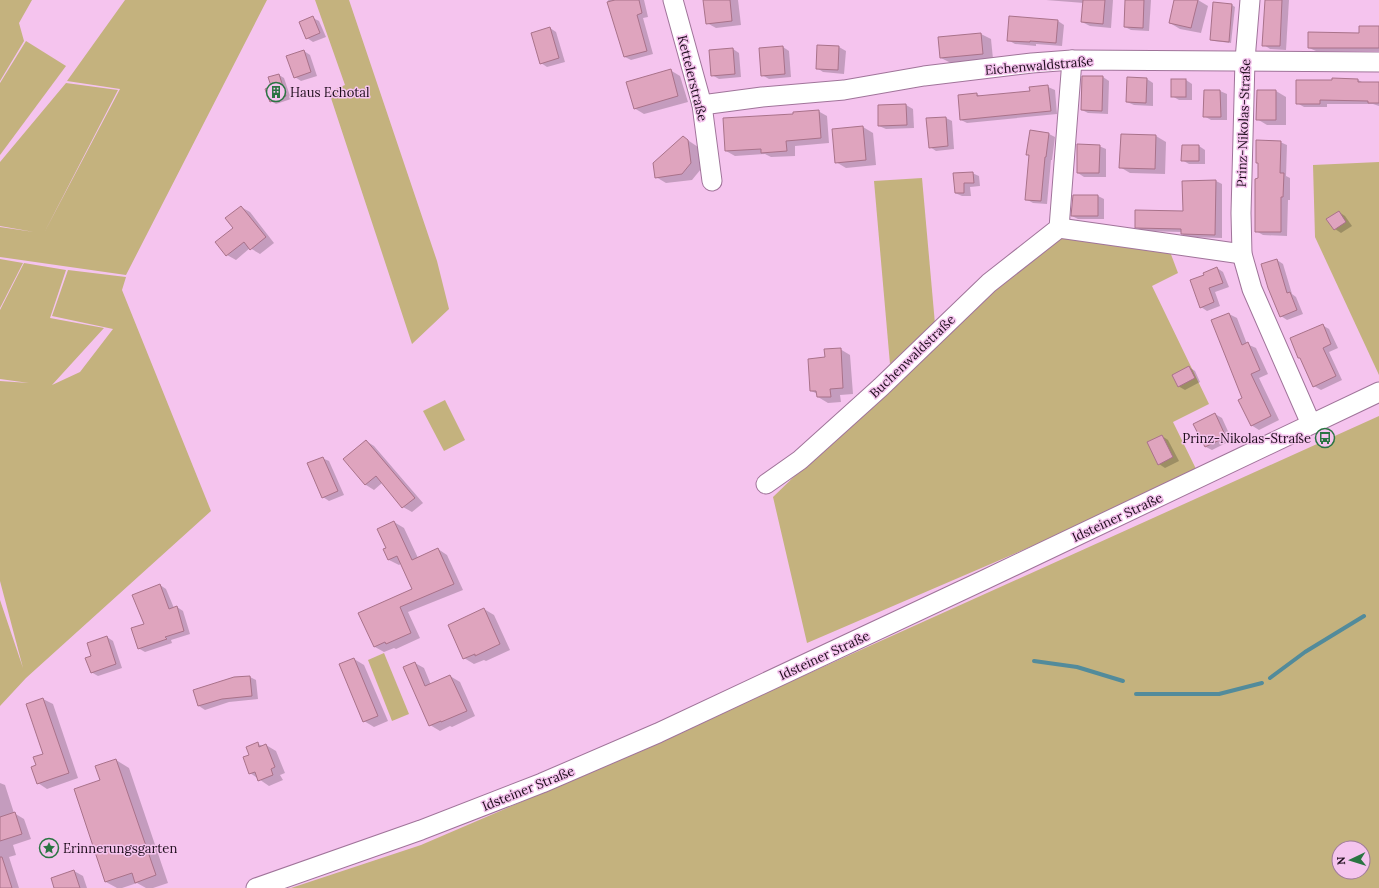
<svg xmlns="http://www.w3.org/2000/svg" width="1379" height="888" viewBox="0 0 1379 888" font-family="Lora,serif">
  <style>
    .green { fill: #c4b27e; fill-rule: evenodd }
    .shadow { fill: #0003 }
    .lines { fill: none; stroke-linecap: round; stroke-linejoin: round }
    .stream { stroke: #528b9b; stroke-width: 4 }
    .building { fill: #dfa4be; stroke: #a9728a }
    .minor-casing { stroke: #a0749a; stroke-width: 21 }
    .minor { stroke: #fff; stroke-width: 19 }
    .labels { text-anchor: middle; stroke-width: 3; stroke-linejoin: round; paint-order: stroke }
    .street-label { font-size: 13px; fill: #1d0c1b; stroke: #f5c4ee }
    .poi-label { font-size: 13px; fill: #1d0c1b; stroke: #f5c4ee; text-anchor: start }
  </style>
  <rect width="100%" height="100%" fill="#f5c4ee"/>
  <!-- green -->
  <g class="green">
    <polygon points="0,0 32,0 19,23 24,41 0,81"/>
    <polygon points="125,0 267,0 126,275 0,257 0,227 34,232 0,226 0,162 66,83 118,90 44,233 120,89 67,81"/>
    <polygon points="315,0 349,0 437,261 449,309 412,344 329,92 345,85"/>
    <polygon points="26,41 66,66 0,155 0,83"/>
    <polygon points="1379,162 1379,375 1315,237 1313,165"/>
    <polygon points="922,178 935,324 890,364 874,181"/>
    <polygon points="1062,233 1169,249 1178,273 1152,286 1209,404 1173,422 1197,471 1037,544 807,643 773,497 993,284"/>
    <polygon points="0,259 23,263 0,308"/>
    <polygon points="24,263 66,270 50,318 104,328 52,385 80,372 113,329 52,316 68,270 126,277 122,290 211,511 26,678 0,706 0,600 23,668 0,581 0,381 29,383 0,379 0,310"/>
    <polygon points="445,400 465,440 444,451 423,411"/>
    <path d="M1379,416V888H291L421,845L595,770ZM1339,848H1363V872H1339Z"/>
    <polygon points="384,653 409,714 392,721 368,660"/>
  </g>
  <!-- shadow -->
  <g class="shadow">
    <polygon points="608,0 644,0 648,17 643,18 653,54 631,60 625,57"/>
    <polygon points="704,0 738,0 741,25 716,28 707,23"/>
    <polygon points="1046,0 1113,0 1111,28 1090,26 1082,22 1084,3"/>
    <polygon points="1126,0 1151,0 1149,31 1131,30 1125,27"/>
    <polygon points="1175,0 1198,0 1208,6 1201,33 1180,29 1170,23"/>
    <polygon points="1267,0 1289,0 1286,50 1270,49 1264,45"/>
    <polygon points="1214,3 1232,5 1235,7 1231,43 1214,41 1211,40"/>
    <polygon points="313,18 319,21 326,37 313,42 307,38"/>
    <polygon points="1058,21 1064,25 1062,46 1036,44 1036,46 1015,44 1008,40"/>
    <polygon points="1379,27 1379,51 1316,51 1309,48 1360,34"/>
    <polygon points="550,28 556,32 565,62 547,67 541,63"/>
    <polygon points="981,34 991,39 993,59 951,63 941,58"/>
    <polygon points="818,46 839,47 846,51 844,74 823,72 817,68"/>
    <polygon points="783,47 789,51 791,77 769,79 762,75"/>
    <polygon points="733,49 739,53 741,77 719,79 712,75"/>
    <polygon points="304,51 310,55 317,76 301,81 295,77"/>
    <polygon points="670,70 680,76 688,102 644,114 634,108"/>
    <polygon points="279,75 284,78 291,99 276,104 271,101"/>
    <polygon points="1103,77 1109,81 1108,114 1088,113 1082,110"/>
    <polygon points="1147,79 1153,83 1153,106 1134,105 1127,102"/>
    <polygon points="1333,79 1358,80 1364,83 1379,83 1379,106 1373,104 1327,104 1327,107 1304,107 1297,103 1333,81"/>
    <polygon points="1172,80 1186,80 1192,84 1192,100 1179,100 1172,96"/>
    <polygon points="1048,87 1055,90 1057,114 967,123 961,120 977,94 981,97 1031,92"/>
    <polygon points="1205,91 1220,91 1227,94 1227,120 1211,120 1204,116"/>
    <polygon points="1258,91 1276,91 1286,97 1286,125 1267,125 1257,119"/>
    <polygon points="906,105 913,109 914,128 886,129 879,126 879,106"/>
    <polygon points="818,111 827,116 829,143 795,146 795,156 771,157 765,154 735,156 726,151 794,115"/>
    <polygon points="946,118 952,121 954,149 936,151 930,147"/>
    <polygon points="863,127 873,133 876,165 846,168 836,162"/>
    <polygon points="1049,134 1055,137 1052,160 1051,160 1047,204 1033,203 1026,199 1030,156 1027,154"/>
    <polygon points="1156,136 1166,142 1165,174 1130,173 1120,167"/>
    <polygon points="683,137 698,147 701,169 692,180 666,183 656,177"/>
    <polygon points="1280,142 1287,145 1286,176 1290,178 1290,200 1288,200 1287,236 1263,235 1256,231 1259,179"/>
    <polygon points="1099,146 1106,149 1106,177 1084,177 1078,173"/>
    <polygon points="1199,146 1205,150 1205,164 1189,164 1182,160"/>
    <polygon points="972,173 979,176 980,186 970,187 971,196 962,196 955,193"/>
    <polygon points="1216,181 1222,184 1222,238 1188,237 1182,234 1182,232 1143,231 1136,227 1184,212"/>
    <polygon points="1098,196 1104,199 1104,219 1078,219 1072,216"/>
    <polygon points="241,207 250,212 274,243 260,254 250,248 236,260 227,255"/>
    <polygon points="1339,212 1345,216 1352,226 1341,233 1335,229"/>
    <polygon points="1277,260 1283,264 1292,294 1296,297 1303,314 1287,320 1281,316"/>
    <polygon points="1217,268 1223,272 1229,287 1215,292 1220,306 1207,311 1201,307 1205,276"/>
    <polygon points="1229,314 1237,318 1247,344 1256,348 1268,374 1259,378 1279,420 1259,430 1251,425 1244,398"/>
    <polygon points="1322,325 1329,329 1338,348 1329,352 1342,380 1321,390 1314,386"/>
    <polygon points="840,349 850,355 853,394 840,395 841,402 828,403 818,397 818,394 811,391 826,358"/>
    <polygon points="1189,367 1195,371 1200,382 1185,390 1178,386"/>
    <polygon points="1215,414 1222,418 1232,440 1212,450 1206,447"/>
    <polygon points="1162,436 1168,440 1179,461 1165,468 1159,464"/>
    <polygon points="366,441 374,446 423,503 412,512 403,507 382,483 374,490 366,485 344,459"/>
    <polygon points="322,458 329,461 344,495 329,501 323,497"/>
    <polygon points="394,522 404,528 418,558 438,549 447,555 463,590 408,612 420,638 396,649 394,648 384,652 375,647 360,613 413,589 402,563 399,565 389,560 384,549 387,548"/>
    <polygon points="160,585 166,589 174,608 177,607 183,611 190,634 171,640 172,643 145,652 138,648 145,624"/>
    <polygon points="484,609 494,615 510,650 486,661 484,660 474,664 464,658"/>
    <polygon points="107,637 113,641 122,668 98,676 91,672"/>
    <polygon points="354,659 364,665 388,721 374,727 364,721"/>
    <polygon points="415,663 424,668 431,685 450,676 460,682 475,716 452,727 450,726 440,731 430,725"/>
    <polygon points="250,677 256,680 258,699 229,702 205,710 199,706"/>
    <polygon points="43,699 53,704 78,778 47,789 38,783 37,766 45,754"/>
    <polygon points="258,744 263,746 266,745 276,751 285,773 280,775 283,780 269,786 250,773 250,755"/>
    <polygon points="116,760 129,768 168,883 153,888 146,888 137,883 122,888 117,888 106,882 101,781"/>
    <polygon points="0,783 5,785 14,813 24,819 31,839 13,845 16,855 9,857 19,888 0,888"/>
    <polygon points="74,871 83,876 87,888 55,888"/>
  </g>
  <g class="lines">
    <!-- stream -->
    <g class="stream">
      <polyline points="1034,661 1077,667 1123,681"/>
      <polyline points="1270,678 1305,652 1364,616"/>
      <polyline points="1136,694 1219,694 1262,683"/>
    </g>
  </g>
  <!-- building -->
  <g class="building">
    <polygon points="615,0 639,0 642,13 637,15 647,51 624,57 607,2"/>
    <polygon points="703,0 730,0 732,21 706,24"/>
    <polygon points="1083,0 1105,0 1103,24 1081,22"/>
    <polygon points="1125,0 1144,0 1143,28 1124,27"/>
    <polygon points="1174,0 1198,0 1191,28 1169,23"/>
    <polygon points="1265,0 1282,0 1280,46 1262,46"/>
    <polygon points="1213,2 1232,4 1229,42 1210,40"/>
    <polygon points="313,16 320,33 306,39 299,22"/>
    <polygon points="1009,16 1058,20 1056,43 1030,41 1030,42 1007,41"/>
    <polygon points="1359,26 1379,26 1379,48 1308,48 1308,32 1359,33"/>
    <polygon points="550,27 559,58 540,64 531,33"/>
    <polygon points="981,33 983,54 940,58 938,37"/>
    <polygon points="817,45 839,46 838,70 816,69"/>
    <polygon points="783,46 785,74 761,76 759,48"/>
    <polygon points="733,48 735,74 711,76 709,50"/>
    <polygon points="304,50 311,72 294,78 286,56"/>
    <polygon points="671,69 678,96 634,109 626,82"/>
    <polygon points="279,74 286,96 270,102 265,89 271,86 268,77"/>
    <polygon points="1082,76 1103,76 1102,111 1081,110"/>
    <polygon points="1127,77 1147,78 1146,103 1126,102"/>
    <polygon points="1332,78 1358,79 1358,82 1379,82 1379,103 1368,103 1368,101 1320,100 1320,104 1296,104 1296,80 1332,80"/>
    <rect x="1171" y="79" width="15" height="18"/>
    <polygon points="1048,85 1051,111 960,120 958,95 977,93 977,96 1030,91 1029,87"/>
    <polygon points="1204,90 1220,90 1221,117 1203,117"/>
    <polygon points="1257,90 1276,90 1276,120 1256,120"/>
    <polygon points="906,104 907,125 878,126 878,105"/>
    <polygon points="819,110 821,138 786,141 787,151 761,153 761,149 725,151 723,118 793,114 793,112"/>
    <polygon points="946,117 948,146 929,148 926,118"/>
    <polygon points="863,126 866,160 835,163 832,129"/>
    <polygon points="1030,130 1049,133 1046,157 1045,157 1041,201 1025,200 1029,155 1026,155"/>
    <polygon points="1121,134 1156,135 1155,169 1119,168"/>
    <polygon points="683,136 688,140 691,163 682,174 655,178 653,163"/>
    <polygon points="1256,140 1281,141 1280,173 1284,173 1283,197 1281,197 1281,232 1255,232 1255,179 1258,178 1258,163 1256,163"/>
    <polygon points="1077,144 1100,145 1099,173 1077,173"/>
    <polygon points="1182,145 1199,145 1199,161 1181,161"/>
    <polygon points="973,172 974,183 964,183 964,193 955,193 953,173"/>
    <polygon points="1216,180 1215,235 1181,234 1181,229 1135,228 1135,210 1183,211 1182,181"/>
    <polygon points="1073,195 1098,195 1098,216 1071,216"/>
    <polygon points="241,206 266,237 250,250 244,242 226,256 215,242 233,228 225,218"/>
    <polygon points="1339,211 1346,222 1334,230 1326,219"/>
    <polygon points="1277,259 1287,293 1290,292 1297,310 1280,317 1268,288 1261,264"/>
    <polygon points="1217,267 1223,283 1209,288 1214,302 1200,308 1190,280 1204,275 1203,273"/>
    <polygon points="1229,313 1242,345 1248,342 1260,370 1251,374 1271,416 1251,426 1238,400 1242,398 1211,320"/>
    <polygon points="1323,324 1331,344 1323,348 1336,376 1313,387 1300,358 1298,358 1290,338"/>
    <polygon points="841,348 843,388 830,389 831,397 817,397 816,391 810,391 808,359 825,357 824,349"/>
    <polygon points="1189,366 1195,378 1178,387 1172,375"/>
    <polygon points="1215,413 1226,437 1205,447 1193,424"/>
    <polygon points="1162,435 1173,457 1158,465 1147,442"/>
    <polygon points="366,440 415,498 402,508 376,476 365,485 343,459"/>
    <polygon points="323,457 338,491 322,498 307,463"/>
    <polygon points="394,521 412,560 438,548 454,584 400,607 411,633 386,644 385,642 374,647 358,613 412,589 397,556 388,560 383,549 386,548 377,529"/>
    <polygon points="160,584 169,609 177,606 184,631 165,637 167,639 138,649 131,628 144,624 132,595"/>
    <polygon points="484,608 500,644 475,656 475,654 463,659 448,625"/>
    <polygon points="107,636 116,664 91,673 85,658 91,656 87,643"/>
    <polygon points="354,658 378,716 363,722 339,664"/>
    <polygon points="415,662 425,686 450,675 467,711 441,722 441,721 429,726 403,667"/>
    <polygon points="250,676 252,696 222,699 198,706 193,690 234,677"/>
    <polygon points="43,698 69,773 37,784 31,767 36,765 33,757 43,754 26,704"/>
    <polygon points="258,742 259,747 266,744 275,767 271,769 273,775 258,781 255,772 249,774 243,757 249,755 246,747"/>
    <polygon points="116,759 156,875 135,883 132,873 105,882 74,789 100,780 95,766"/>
    <polygon points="15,812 22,834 0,841 0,817"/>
    <polygon points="0,857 2,857 12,888 0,888"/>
    <polygon points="74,870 80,888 54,888 51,878"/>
  </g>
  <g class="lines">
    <defs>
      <g id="minor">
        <polyline points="673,0 702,105 712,181"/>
        <polyline points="1250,0 1245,60 1241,213 1242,254 1252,289 1311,424"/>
        <polyline points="702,105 762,97 844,90 924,76 1032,63 1072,60 1379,62"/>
        <polyline points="1059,228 1242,254"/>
        <polyline points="766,484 800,460 881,387 989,283 1059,228 1072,60"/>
        <polyline points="256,888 421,830 542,783 658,733 984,580 1379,392"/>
      </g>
    </defs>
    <!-- minor casing -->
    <use href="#minor" class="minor-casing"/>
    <!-- minor -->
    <use href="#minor" class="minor"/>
  </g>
  <!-- icons -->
  <defs>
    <symbol id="building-ring" viewBox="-11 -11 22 22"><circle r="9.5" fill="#f5c4ee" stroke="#2a7442" stroke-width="1.5"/><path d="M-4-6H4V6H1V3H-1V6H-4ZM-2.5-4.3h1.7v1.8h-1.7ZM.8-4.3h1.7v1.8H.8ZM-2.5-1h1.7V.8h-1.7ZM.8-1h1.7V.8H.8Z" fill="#2a7442"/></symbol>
    <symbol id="bus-ring" viewBox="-11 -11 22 22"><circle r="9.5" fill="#f5c4ee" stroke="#2a7442" stroke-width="1.5"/><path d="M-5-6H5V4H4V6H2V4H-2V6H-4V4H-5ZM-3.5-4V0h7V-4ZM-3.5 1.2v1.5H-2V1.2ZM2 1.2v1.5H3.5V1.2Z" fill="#2a7442"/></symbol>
    <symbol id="sight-ring" viewBox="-11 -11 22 22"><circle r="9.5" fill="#f5c4ee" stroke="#2a7442" stroke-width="1.5"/><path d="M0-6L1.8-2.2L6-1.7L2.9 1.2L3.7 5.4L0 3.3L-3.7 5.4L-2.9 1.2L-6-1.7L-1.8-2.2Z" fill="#2a7442"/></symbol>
  </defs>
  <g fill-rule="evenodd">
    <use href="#building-ring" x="265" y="81" width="22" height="22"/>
    <use href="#bus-ring" x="1314" y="427" width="22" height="22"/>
    <use href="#sight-ring" x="38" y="837" width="22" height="22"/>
  </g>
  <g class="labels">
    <!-- street labels -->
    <g class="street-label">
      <text transform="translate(1039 65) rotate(-5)" y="5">Eichenwaldstraße</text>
      <text transform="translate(693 78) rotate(76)" y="5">Kettelerstraße</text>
      <text transform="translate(1243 123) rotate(-88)" y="5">Prinz-Nikolas-Straße</text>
      <text transform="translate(912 356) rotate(-44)" y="5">Buchenwaldstraße</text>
      <text transform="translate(1117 517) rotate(-25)" y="5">Idsteiner Straße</text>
      <text transform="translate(824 655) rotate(-25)" y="5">Idsteiner Straße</text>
      <text transform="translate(528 788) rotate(-22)" y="5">Idsteiner Straße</text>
    </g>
    <!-- poi labels -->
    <g class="poi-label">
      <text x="290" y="97">Haus Echotal</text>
      <text x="1311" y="443" text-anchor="end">Prinz-Nikolas-Straße</text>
      <text x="63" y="853">Erinnerungsgarten</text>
    </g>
  </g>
  <!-- north arrow -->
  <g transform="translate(1351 860) rotate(266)"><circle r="19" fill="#f5c4ee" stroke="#9f7a9a"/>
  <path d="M0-3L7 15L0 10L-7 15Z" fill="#2a7442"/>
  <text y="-6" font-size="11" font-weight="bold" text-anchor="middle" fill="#1d0c1b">N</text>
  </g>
</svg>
